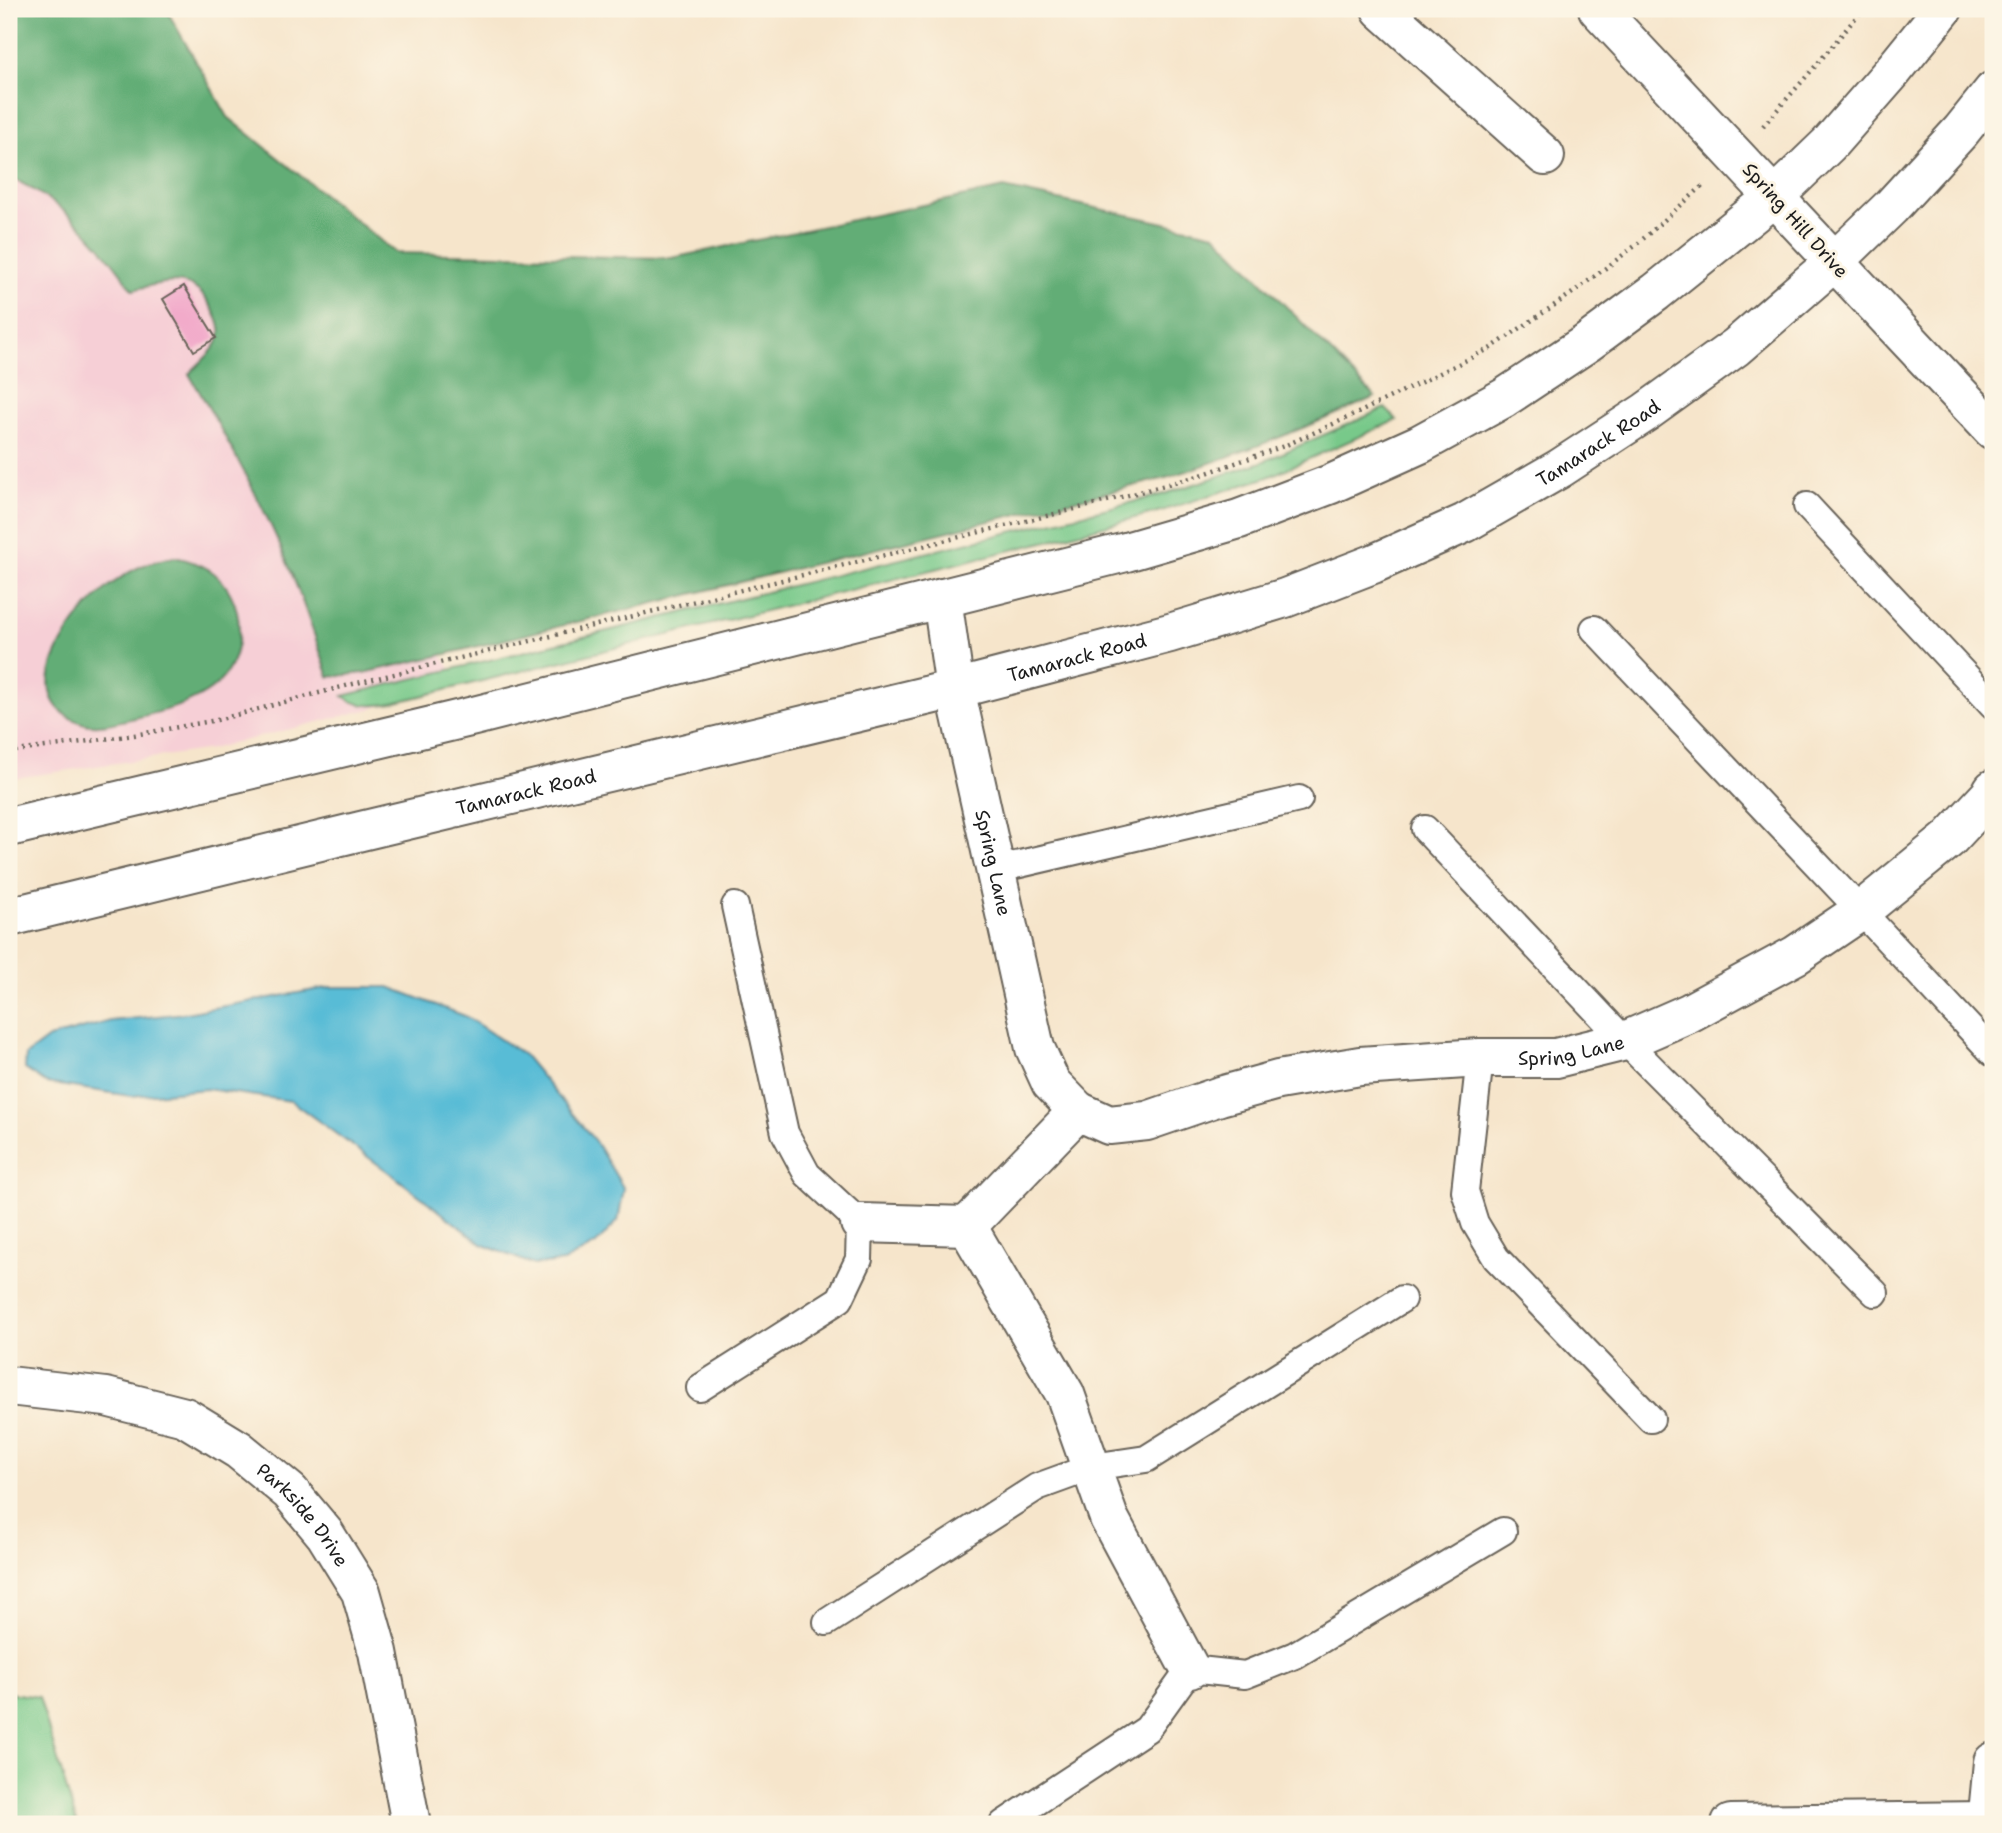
<svg xmlns="http://www.w3.org/2000/svg" width="2002" height="1833" viewBox="0 0 2002 1833" font-family="'Shantell Sans',sans-serif">
  <style>
    .built { fill: #f6cfd6 }
    .green { fill: #78c98a; stroke: #4a7253; stroke-width: 2 }
    .forest { fill: #62ad76; stroke: #3f6449; stroke-width: 2 }
    .water { fill: #58bcd6; stroke: #3a6c79; stroke-width: 2 }
    .building { fill: #f2abca }
    .lines { fill: none; stroke-linecap: round; stroke-linejoin: round }
    .service-casing { stroke: #686259; stroke-width: 30 }
    .minor-casing { stroke: #686259; stroke-width: 42 }
    .tertiary-casing { stroke: #686259; stroke-width: 42 }
    .path { stroke: #686259; stroke-width: 4.5; stroke-dasharray: 2 5; stroke-linecap: butt }
    .service { stroke: #fff; stroke-width: 26 }
    .minor { stroke: #fff; stroke-width: 38 }
    .tertiary { stroke: #fff; stroke-width: 38 }
    .labels { text-anchor: middle; stroke-width: 6; stroke-linejoin: round; paint-order: stroke }
    .street-label { font-size: 19px; fill: #1c1c1c; stroke: #fcf5e5 }
  </style>
  <rect width="100%" height="100%" fill="#fcf5e5"/>
  <filter id="ink" filterUnits="userSpaceOnUse"><feTurbulence type="fractalNoise" baseFrequency=".0143" numOctaves="2"/><feDisplacementMap in="SourceGraphic" scale="14" xChannelSelector="R" yChannelSelector="G"/><feConvolveMatrix kernelMatrix="1 2 1 2 8 2 1 2 1" color-interpolation-filters="sRGB"/></filter>
  <filter id="wash" filterUnits="userSpaceOnUse"><feTurbulence type="fractalNoise" baseFrequency=".00686" numOctaves="4" result="noise"/><feDisplacementMap in="SourceGraphic" scale="28" xChannelSelector="R" yChannelSelector="G"/><feGaussianBlur stdDeviation="1.57" result="paint"/><feColorMatrix in="noise" values="0 0 0 0 0 0 0 0 0 0 0 0 0 0 0 0 0 1.4 0 .05"/><feComposite in="paint" operator="in"/></filter>
  <g filter="url(#wash)">
    <rect width="100%" height="100%" fill="#f6e5cb"/>
    <!-- built -->
    <polygon class="built" points="9,9 36,9 461,686 211,749 9,779"/>
    <!-- green -->
    <g class="green">
      <path d="M1385,408L1397,420L1268,477L1161,511L1040,543L393,703C375,706 358,708 343,696L1161,495L1262,462Z"/>
      <polygon points="9,1693 39,1697 77,1824 9,1824"/>
    </g>
    <!-- forest -->
    <g class="forest">
      <path d="M9,9H166L228,117L396,253L672,258L1004,188L1215,234L1375,397C1306,428 1238,455 1166,478L442,655L364,673L329,677C313,631 298,585 278,541C252,483 221,428 189,374C199,363 216,350 220,336C222,327 217,318 213,310C193,272 169,281 133,290C98,240 66,203 9,177Z"/>
      <path d="M175,557C188,560 199,563 210,570C248,597 248,658 214,687C193,704 161,712 135,718C119,721 98,729 82,723C9,698 76,611 112,584C133,568 149,561 175,557Z"/>
    </g>
    <!-- water -->
    <polygon class="water" points="331,987 389,987 465,1016 524,1055 595,1141 624,1189 618,1221 596,1244 563,1262 534,1265 482,1244 394,1176 291,1101 207,1089 131,1096 46,1083 25,1069 26,1055 49,1038 111,1021 186,1013"/>
    <g id="blocks">
      <!-- building -->
      <polygon class="building" points="184,286 216,338 194,351 163,299"/>
    </g>
  </g>
  <g filter="url(#ink)">
    <use href="#blocks" fill-opacity="0" stroke="#686259" stroke-width="2"/>
    <g class="lines">
      <defs>
        <g id="service">
          <polyline points="1807,506 1993,705"/>
          <polyline points="1594,629 1861,911 1993,1053"/>
          <polyline points="1425,829 1625,1041 1875,1293"/>
          <polyline points="994,870 1299,799"/>
          <polyline points="1480,1058 1465,1191 1475,1223 1496,1258 1651,1419"/>
          <polyline points="700,1388 840,1299 859,1259 860,1223 807,1174 785,1133 735,906"/>
          <polyline points="827,1622 1037,1487 1092,1467 1146,1459 1402,1299"/>
          <polyline points="1003,1824 1147,1729 1190,1669 1245,1675 1295,1655 1503,1531"/>
        </g>
        <g id="minor">
          <polyline points="1381,9 1545,156"/>
          <polyline points="1598,9 1774,197"/>
          <path id="s1" d="M942,598L955,689L1035,1048L1051,1083L1078,1111"/>
          <path id="s2" d="M860,1223L967,1226L1078,1111L1109,1125L1147,1121L1220,1096L1278,1080L1360,1066L1480,1058H1556L1625,1041L1689,1013L1796,955L1861,911L1949,839L1990,795L1993,789"/>
          <polyline points="967,1226 1065,1394 1109,1518 1190,1669"/>
          <path id="s3" d="M9,1386L106,1397L185,1417L239,1450L290,1492L325,1534L361,1592L378,1652L411,1824"/>
          <polyline points="1731,1824 1987,1821"/>
          <polyline points="1987,1824 1993,1762"/>
        </g>
        <g id="tertiary">
          <polyline points="1774,197 1993,430"/>
          <polyline points="9,827 474,716 1126,552 1239,519 1331,484 1420,444 1504,398 1587,343 1656,292 1774,197 1829,144 1892,72 1943,9"/>
          <path id="s4" d="M9,917L361,831L955,689L1170,633L1285,598L1373,564L1465,523L1559,469L1646,412L1736,347L1834,262L1891,207L1961,131L1993,91"/>
        </g>
      </defs>
      <!-- service casing -->
      <use href="#service" class="service-casing"/>
      <!-- minor casing -->
      <use href="#minor" class="minor-casing"/>
      <!-- tertiary casing -->
      <use href="#tertiary" class="tertiary-casing"/>
      <!-- path -->
      <g class="path">
        <polyline points="1763,126 1813,69 1863,9"/>
        <polyline points="9,752 134,735 217,720 353,684 1096,504 1198,476 1284,446 1358,413 1491,348 1571,294 1635,246 1705,184"/>
      </g>
      <!-- service -->
      <use href="#service" class="service"/>
      <!-- minor -->
      <use href="#minor" class="minor"/>
      <!-- tertiary -->
      <use href="#tertiary" class="tertiary"/>
    </g>
  </g>
  <g class="labels">
    <!-- street labels -->
    <g class="street-label">
      <text transform="translate(1796 220) rotate(48)" y="7">Spring Hill Drive</text>
      <text dy="7" stroke="none"><textPath href="#s4" startOffset="1666">Tamarack Road</textPath></text>
      <text dy="7" stroke="none"><textPath href="#s4" startOffset="1099">Tamarack Road</textPath></text>
      <text dy="7" stroke="none"><textPath href="#s4" startOffset="532">Tamarack Road</textPath></text>
      <text dy="7" stroke="none"><textPath href="#s1" startOffset="270">Spring Lane</textPath></text>
      <text dy="7" stroke="none"><textPath href="#s2" startOffset="772">Spring Lane</textPath></text>
      <text dy="7" stroke="none"><textPath href="#s3" startOffset="334">Parkside Drive</textPath></text>
    </g>
  </g>
  <!-- margin -->
  <rect width="2002" height="1833" fill="none" stroke="#fcf5e5" stroke-width="35"/>
</svg>
